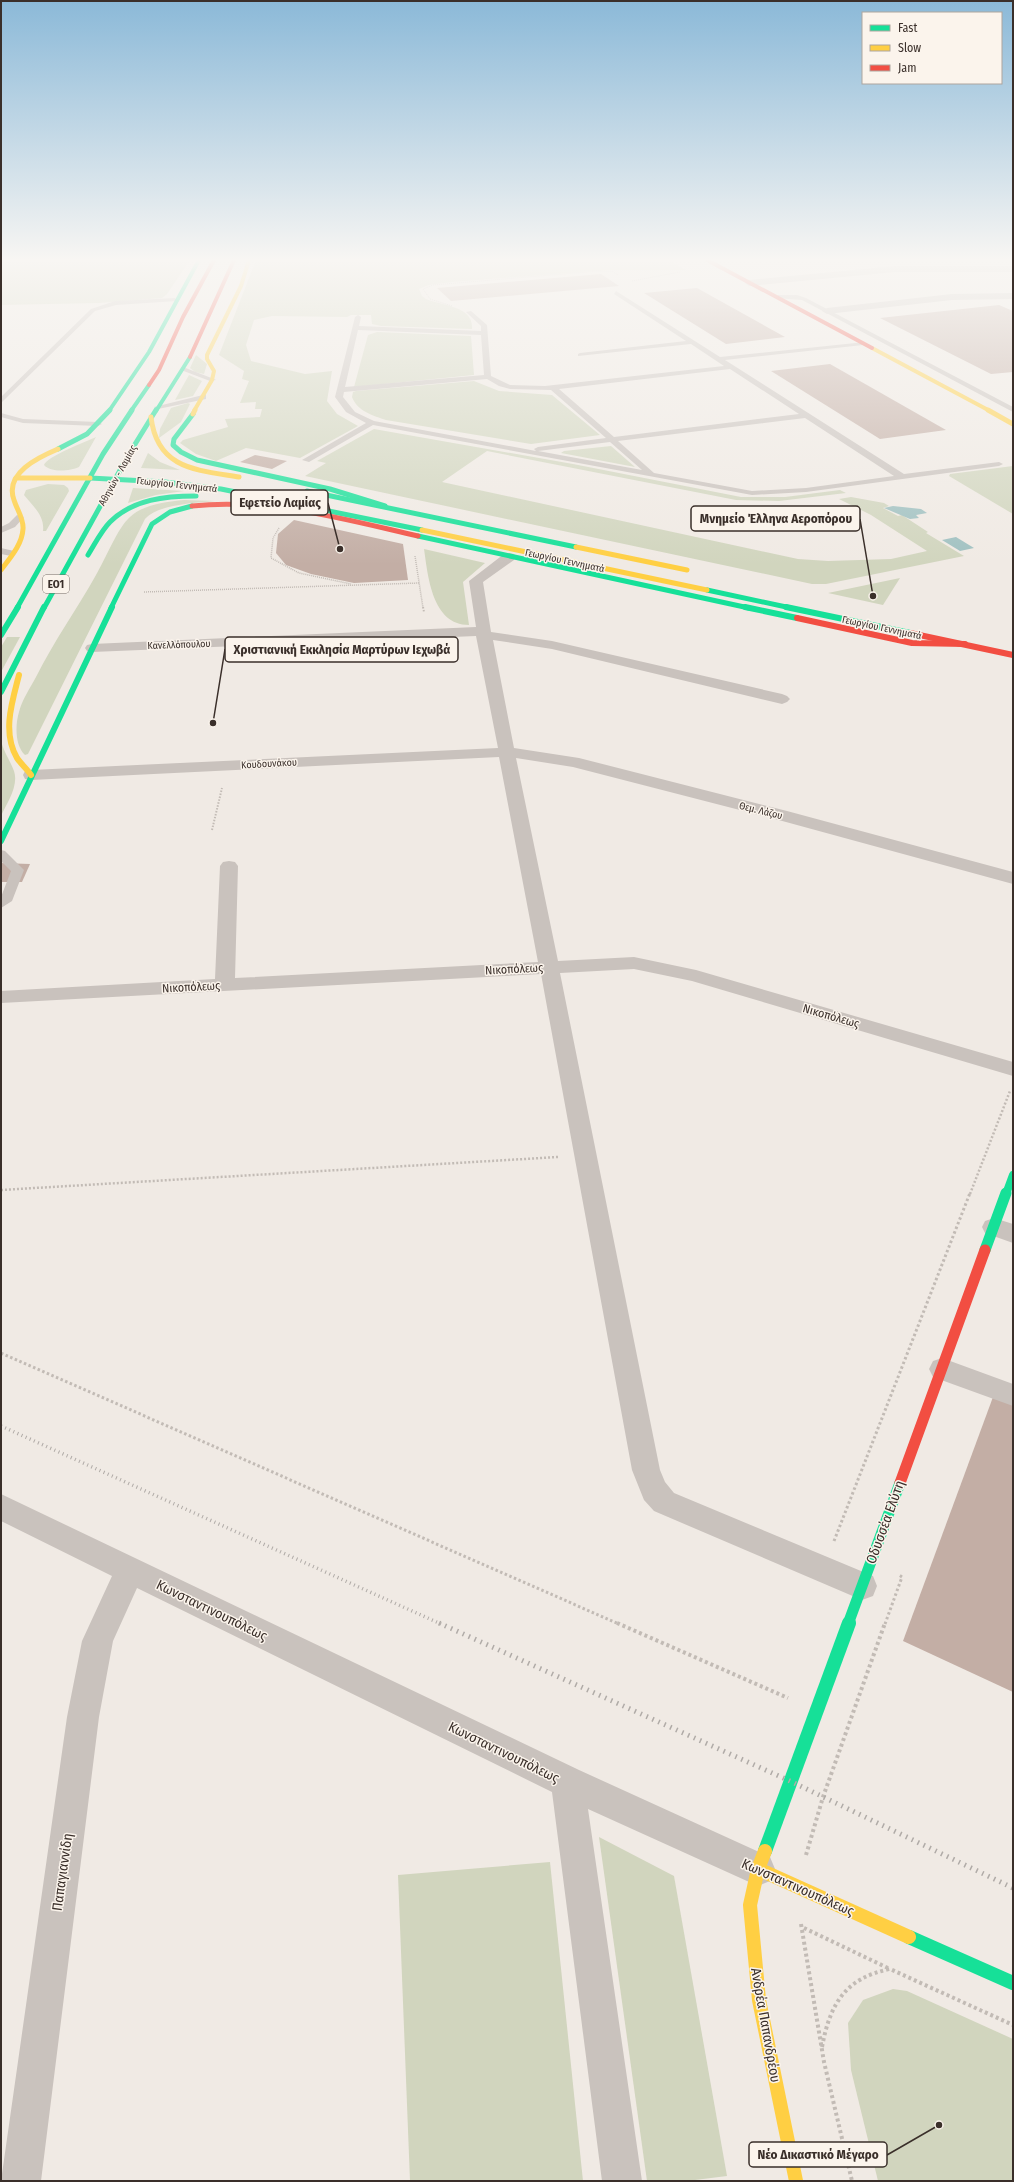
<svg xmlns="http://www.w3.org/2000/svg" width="1014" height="2182" viewBox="0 0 1014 2182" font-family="'Fira Sans Condensed',sans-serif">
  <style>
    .green { fill: #d1d5be }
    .water { fill: #a0c1c1 }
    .building { fill: #c3aea5 }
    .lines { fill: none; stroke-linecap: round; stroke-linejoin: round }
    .path-far5 { stroke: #c2bbb5; stroke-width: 1; stroke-dasharray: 1 1; stroke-linecap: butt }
    .path-far4 { stroke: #c2bbb5; stroke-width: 1.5; stroke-dasharray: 1 1; stroke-linecap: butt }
    .path-far3 { stroke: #c2bbb5; stroke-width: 2; stroke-dasharray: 1.5 1.5; stroke-linecap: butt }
    .path-far2 { stroke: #c2bbb5; stroke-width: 2.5; stroke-dasharray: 2 2; stroke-linecap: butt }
    .path-far1 { stroke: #c2bbb5; stroke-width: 3; stroke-dasharray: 2.5 2.5; stroke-linecap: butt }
    .path { stroke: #c2bbb5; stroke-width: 4; stroke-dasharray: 3 3; stroke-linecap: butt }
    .lane { fill: #c9c2bd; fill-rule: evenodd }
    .street { fill: #c9c2bd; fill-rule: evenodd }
    .fast-far5 { stroke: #16e098; stroke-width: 4 }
    .fast-far4 { stroke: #16e098; stroke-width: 5 }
    .fast-far3 { stroke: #16e098; stroke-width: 6 }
    .fast-far2 { stroke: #16e098; stroke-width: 8 }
    .fast-far1 { stroke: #16e098; stroke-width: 11 }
    .fast { stroke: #16e098; stroke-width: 14 }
    .slow-far3 { stroke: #ffcf43; stroke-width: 4 }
    .slow-far2 { stroke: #ffcf43; stroke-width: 5 }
    .slow-far1 { stroke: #ffcf43; stroke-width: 6 }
    .slow { stroke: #ffcf43; stroke-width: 14 }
    .jam-far3 { stroke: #f24e42; stroke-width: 4 }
    .jam-far2 { stroke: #f24e42; stroke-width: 5 }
    .jam-far1 { stroke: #f24e42; stroke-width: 6 }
    .jam { stroke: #f24e42; stroke-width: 11 }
    .rail-far1 { stroke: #b0aba7; stroke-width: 3.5; stroke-dasharray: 1 3.5; stroke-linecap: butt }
    .rail { stroke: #b0aba7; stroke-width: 5; stroke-dasharray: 1.5 5; stroke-linecap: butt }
    .labels { text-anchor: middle; stroke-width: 3; stroke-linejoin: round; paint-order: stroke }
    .far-street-label { font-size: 10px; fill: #3a2f2a; stroke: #fbf4ec }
    .shield { fill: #fbf4ec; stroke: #746a64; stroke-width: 1 }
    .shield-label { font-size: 11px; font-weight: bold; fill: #3a2f2a }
    .street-label { font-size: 12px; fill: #3a2f2a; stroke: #fbf4ec }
    .near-street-label { font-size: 14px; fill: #3a2f2a; stroke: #fbf4ec }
    .leader { fill: none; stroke: #3a2f2a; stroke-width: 1.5 }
    .callout-dot { fill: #3a2f2a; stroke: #fbf4ec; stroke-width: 1.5 }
    .callout { fill: #fbf4ec; stroke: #3a2f2a; stroke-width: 1.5 }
    .callout-label { font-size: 13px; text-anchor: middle; font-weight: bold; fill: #3a2f2a }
  </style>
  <rect width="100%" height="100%" fill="#f0eae4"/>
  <!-- green -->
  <g class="green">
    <polygon points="1,260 190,260 167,294 162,298 99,303 1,305"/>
    <path d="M256,260H667L686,270H606L452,282L429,285L419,289L422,296L426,299C443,306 474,306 472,329L381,326L372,324L371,315H351L347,317L272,316L254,320L246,345L251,361L305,374L332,371L327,401L337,414L358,426L300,458L246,448L216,461L196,454L180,443L183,440L228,427L225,419L260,417L262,409H255L256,402L240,403L249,381L242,379L244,371L219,355Z"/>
    <polygon points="377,332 471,336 474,375 354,387 368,335"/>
    <polygon points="196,355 207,364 204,374 195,372 190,368"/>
    <polygon points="189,375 202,381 193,396 175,400"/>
    <path d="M474,381L499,391L552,395L600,435L531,444L386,420C374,416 357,411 352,397L353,392L356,391Z"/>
    <polygon points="188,403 190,404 181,422 159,438 160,429 171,408"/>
    <polygon points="374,429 573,464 741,497 785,497 840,490 846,493 779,501 736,500 487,451 442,482 798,559 828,561 891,559 927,551 871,515 839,499 851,497 884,503 889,506 883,508 898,516 902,515 928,532 926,533 964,556 826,584 812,584 305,476 326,463 317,461"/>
    <path d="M96,437L79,467C70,471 51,473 44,465C46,457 87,441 96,437Z"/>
    <polygon points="611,446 635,467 561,453 564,451"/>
    <polygon points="148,453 160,462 180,470 141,468"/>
    <polygon points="1013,466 1013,514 949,476 950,474"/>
    <path d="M48,484L64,485L68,488L69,491L46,531H43C45,516 33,506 24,495L26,490Z"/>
    <polygon points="133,488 184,491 156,495 128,503"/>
    <path d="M184,500L215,501C196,503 158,504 145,519L28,754L25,755C15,746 15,725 19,712C22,700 30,688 36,677C54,641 77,609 96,575C105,560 118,527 130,517C144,504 166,502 184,500Z"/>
    <path d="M424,549L485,563L463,582L469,625C432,625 428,576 424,549Z"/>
    <polygon points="900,578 883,605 828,593"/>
    <polygon points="7,637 20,637 1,672 1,647"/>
    <path d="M1,740C3,751 10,760 14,771C19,786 7,803 1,816Z"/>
    <polygon points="599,1837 674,1876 727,2176 687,2181 647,2181"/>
    <polygon points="550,1862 583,2181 410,2181 398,1875"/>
    <polygon points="893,1989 907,1991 1013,2039 1013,2181 878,2181 851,2070 848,2023 863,2000"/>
  </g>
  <!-- water -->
  <g class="water">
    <polygon points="893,506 921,509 927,513 916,515 919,518 910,519 884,508"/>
    <polygon points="956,537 974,548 960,551 942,540"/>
  </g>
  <!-- building -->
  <g class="building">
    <polygon points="601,274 619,286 451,301 437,288"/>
    <polygon points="697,288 785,337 726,344 644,293"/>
    <polygon points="999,305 1013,311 1013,372 991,374 880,318"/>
    <polygon points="830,364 946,430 880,439 771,371"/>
    <polygon points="255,455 287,461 272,469 240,462"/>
    <polygon points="294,520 403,544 408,580 354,583 311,574 286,565 276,553 278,534"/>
    <polygon points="1,863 30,864 22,882 1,882"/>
    <polygon points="993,1397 1013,1405 1013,1692 903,1641"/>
  </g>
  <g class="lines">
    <!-- path-far5 -->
    <g class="path-far5">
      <polyline points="632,281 680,272"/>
      <polyline points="452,306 430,299 423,289 433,285 599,271 612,271 618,275"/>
    </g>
    <!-- path-far4 -->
    <g class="path-far4">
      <polyline points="279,528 273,538 271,558 299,573 351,584"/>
      <polyline points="415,556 423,608"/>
      <polyline points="144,592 419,583"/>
    </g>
    <!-- path-far3 -->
    <g class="path-far3">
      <polyline points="423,607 424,612"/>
      <polyline points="212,830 222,788"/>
    </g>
    <!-- path-far2 -->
    <g class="path-far2">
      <polyline points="1,1190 558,1157"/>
      <polyline points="970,1194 1010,1091"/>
    </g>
    <!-- path-far1 -->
    <g class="path-far1">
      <polyline points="1,1353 619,1624"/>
      <polyline points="834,1541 970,1193"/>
      <polyline points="885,1624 902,1577 899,1575"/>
    </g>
    <!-- path -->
    <g class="path">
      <polyline points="617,1623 788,1698"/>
      <polyline points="806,1855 823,1797 885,1623"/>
      <polyline points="801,1924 824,2062 852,2181"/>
      <polyline points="804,1928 890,1969"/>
      <path d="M822,2047C830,2004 845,1978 890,1969L1013,2025"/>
    </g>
    <!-- lane -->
    <g class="lane">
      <path d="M616,291L720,357L865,342V344L863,345L725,360L904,474L999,462L1003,464L999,466L806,492L752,495L373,425L309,462L302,460L366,423L346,412L335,397L355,317L358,315L361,317L359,326L481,331V326L466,312L471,311L487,325L491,376L510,385L545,386L724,366L691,344L578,356V354L580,353L686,341L614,294ZM358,330L481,335L484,375L345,387ZM730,369L799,414L614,437L559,389ZM487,379L499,386L510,389L551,390L606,438L538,447L534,449L536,451L374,421L355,412L343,397L344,392ZM805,418L894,476L806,488L752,491L654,473L618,441ZM610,442L642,470L538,451Z"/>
      <polygon points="778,295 797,295 806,298 1013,407 1013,412 802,300 776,298"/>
      <polygon points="175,298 177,301 116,305 95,311 1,403 1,397 91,309 115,301"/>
      <polygon points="183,367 214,379 216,380 210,381 181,370 181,368"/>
      <polygon points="203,395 206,395 206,399 158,409 154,407"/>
      <polygon points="1,413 23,419 98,422 102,424 98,426 23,423 1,417"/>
      <polygon points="17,515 24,517 15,527 1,533 1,527 9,523"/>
      <polygon points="1,548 14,551 15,553 11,556 1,554"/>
      <polygon points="1,850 5,851 24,870 12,901 1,908 1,897 11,871 1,861"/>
    </g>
    <!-- street -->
    <g class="street">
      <polygon points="895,266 1013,266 1013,272 895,272 749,286 745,283 749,280"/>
      <polygon points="1013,293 1013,299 952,300 827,314 822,311 827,308 952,294"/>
      <polygon points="509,553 514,554 516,557 514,560 483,582 491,632 552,641 782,694 787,696 790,699 787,702 782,704 552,649 493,640 514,748 579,758 787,811 1013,872 1013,884 775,819 573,767 516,758 558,961 634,957 696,970 1013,1062 1013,1076 692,981 634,969 560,973 660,1470 665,1482 674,1493 873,1576 877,1586 873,1596 862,1600 654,1511 644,1500 632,1470 541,974 1,1003 1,991 215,979 220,866 223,862 229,861 235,862 238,866 235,978 538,962 499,757 31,780 25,779 23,775 25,771 31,770 498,748 476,636 92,652 87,651 85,648 87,645 92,644 476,627 469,581 504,554"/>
      <polygon points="994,1218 1013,1224 1013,1243 985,1233 982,1227 985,1221"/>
      <polygon points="942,1358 1013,1384 1013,1406 933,1377 929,1369 933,1361"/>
      <polygon points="1,1494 579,1770 770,1857 775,1869 770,1881 758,1886 588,1809 642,2181 602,2181 552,1792 137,1588 113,1641 99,1717 41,2181 1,2181 67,1717 82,1641 112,1576 1,1521"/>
    </g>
    <!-- fast-far5 -->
    <g class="fast-far5">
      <polyline points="109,411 149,352 199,260"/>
      <polyline points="131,411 149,385"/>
      <polyline points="156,411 190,357"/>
    </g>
    <!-- fast-far4 -->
    <g class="fast-far4">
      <polyline points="193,414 174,439 173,445 181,452 197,460 330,489 385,506"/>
      <polyline points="58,449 87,434 110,410"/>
      <polyline points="90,478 165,482 221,489 422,530"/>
      <polyline points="307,491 576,547"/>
      <polyline points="418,536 749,608"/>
      <path d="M88,555C95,544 101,531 110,522C133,499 166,496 196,496"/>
      <polyline points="707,590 791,608"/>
      <polyline points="17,608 103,454 132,410"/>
      <polyline points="44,608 129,454 156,410"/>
      <polyline points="111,608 152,524 170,512 192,506"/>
    </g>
    <!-- fast-far3 -->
    <g class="fast-far3">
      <polyline points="745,607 797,618"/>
      <polyline points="786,607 910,633"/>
      <polyline points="1,635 18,607"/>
      <polyline points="1,692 44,607"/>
      <polyline points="1,841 112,607"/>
    </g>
    <!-- fast-far2 -->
    <polyline class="fast-far2" points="1006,1194 1013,1175"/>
    <!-- fast-far1 -->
    <g class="fast-far1">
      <polyline points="985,1250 1006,1193"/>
      <polyline points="848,1624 900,1483"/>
    </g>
    <!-- fast -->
    <g class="fast">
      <polyline points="765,1851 849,1623"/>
      <polyline points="909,1937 1013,1983"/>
    </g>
    <!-- slow-far3 -->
    <g class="slow-far3">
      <polyline points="872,348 990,411"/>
      <polyline points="194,411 212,380 214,371 207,359 207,355 241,286 249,260"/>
    </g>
    <!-- slow-far2 -->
    <g class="slow-far2">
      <polyline points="988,410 1013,424"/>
      <polyline points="193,414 195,410"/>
      <path d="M151,417C157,469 196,470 239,477"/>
      <polyline points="16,478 90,478"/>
      <polyline points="422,530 707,590"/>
      <polyline points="576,547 687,570"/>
      <path d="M1,570C10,558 22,545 23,529C24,519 17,510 14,500C4,473 39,457 58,449"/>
    </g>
    <!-- slow-far1 -->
    <path class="slow-far1" d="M19,675C12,702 2,732 17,758C21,764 27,769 31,775"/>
    <!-- slow -->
    <g class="slow">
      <polyline points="765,1851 758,1869 750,1905 759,2000 796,2181"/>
      <polyline points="758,1869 909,1937"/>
    </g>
    <!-- jam-far3 -->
    <g class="jam-far3">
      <polyline points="707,260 872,348"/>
      <polyline points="190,357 234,260"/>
      <polyline points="149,385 159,370 183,317 214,260"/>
    </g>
    <!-- jam-far2 -->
    <path class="jam-far2" d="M192,506C270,498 343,519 418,536"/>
    <!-- jam-far1 -->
    <g class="jam-far1">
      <polyline points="797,618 912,643 965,644"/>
      <polyline points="910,633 1013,655"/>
    </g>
    <!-- jam -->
    <polyline class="jam" points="900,1483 985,1250"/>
    <!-- rail-far1 -->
    <polyline class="rail-far1" points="1,1426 441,1624"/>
    <!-- rail -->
    <polyline class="rail" points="439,1623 790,1781 1013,1888"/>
  </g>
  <!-- sky -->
  <linearGradient id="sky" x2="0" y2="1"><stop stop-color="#8bb9d8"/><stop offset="0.46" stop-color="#f8f6f3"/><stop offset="1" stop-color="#f8f6f3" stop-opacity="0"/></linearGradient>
  <rect width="1014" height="565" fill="url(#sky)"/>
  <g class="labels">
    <!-- far-street labels -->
    <g class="far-street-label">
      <text transform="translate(117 475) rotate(-61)" y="4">Αθηνών - Λαμίας</text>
      <text transform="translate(177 484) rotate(6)" y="4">Γεωργίου Γεννηματά</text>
      <text transform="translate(565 560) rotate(12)" y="4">Γεωργίου Γεννηματά</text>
      <text transform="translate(882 627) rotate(12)" y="4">Γεωργίου Γεννηματά</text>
      <text transform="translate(179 644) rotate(-2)" y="4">Κανελλόπουλου</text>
      <text transform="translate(269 763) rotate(-3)" y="4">Κουδουνάκου</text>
      <text transform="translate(761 810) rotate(14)" y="4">Θεμ. Λάζου</text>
    </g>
    <!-- shield labels -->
    <rect class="shield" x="43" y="575" width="26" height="18" rx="3"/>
    <g class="shield-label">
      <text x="56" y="588">ΕΟ1</text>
    </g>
    <!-- street labels -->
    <g class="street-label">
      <text transform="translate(514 969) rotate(-3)" y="4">Νικοπόλεως</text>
      <text transform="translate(191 987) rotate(-3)" y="4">Νικοπόλεως</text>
      <text transform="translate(831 1016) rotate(16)" y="4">Νικοπόλεως</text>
    </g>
    <!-- near-street labels -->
    <g class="near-street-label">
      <text transform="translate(885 1522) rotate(-70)" y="5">Οδυσσέα Ελύτη</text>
      <text transform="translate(212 1610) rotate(26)" y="5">Κωνσταντινουπόλεως</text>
      <text transform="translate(504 1752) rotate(26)" y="5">Κωνσταντινουπόλεως</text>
      <text transform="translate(62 1872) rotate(-82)" y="5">Παπαγιαννίδη</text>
      <text transform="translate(798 1887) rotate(24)" y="5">Κωνσταντινουπόλεως</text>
      <text transform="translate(766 2025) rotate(80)" y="5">Ανδρέα Παπανδρέου</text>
    </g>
  </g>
  <!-- callouts -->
  <path class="leader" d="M340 549L328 503M873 596L860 519M213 723L225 649M939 2125L887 2155"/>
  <g class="callout-dot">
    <circle cx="340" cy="549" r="4"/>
    <circle cx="873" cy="596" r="4"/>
    <circle cx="213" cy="723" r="4"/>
    <circle cx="939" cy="2125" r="4"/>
  </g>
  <g class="callout">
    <rect x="231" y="490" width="97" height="25" rx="4"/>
    <rect x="691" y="506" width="169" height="25" rx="4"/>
    <rect x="225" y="637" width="233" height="25" rx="4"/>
    <rect x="749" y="2142" width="138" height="25" rx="4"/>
  </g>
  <g class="callout-label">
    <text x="280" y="507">Εφετείο Λαμίας</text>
    <text x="776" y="523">Μνημείο Έλληνα Αεροπόρου</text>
    <text x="342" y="654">Χριστιανική Εκκλησία Μαρτύρων Ιεχωβά</text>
    <text x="818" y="2159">Νέο Δικαστικό Μέγαρο</text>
  </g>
  <!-- border -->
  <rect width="1014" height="2182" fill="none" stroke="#3a2f2a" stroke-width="4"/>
  <!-- legend -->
  <rect x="862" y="12" width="140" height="72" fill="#fbf4ec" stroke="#aea59e"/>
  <rect x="870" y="25" width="20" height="6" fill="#16e098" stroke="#aea59e"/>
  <text x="898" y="32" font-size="12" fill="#3a2f2a">Fast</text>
  <rect x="870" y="45" width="20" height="6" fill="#ffcf43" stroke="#aea59e"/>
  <text x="898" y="52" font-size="12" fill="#3a2f2a">Slow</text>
  <rect x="870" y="65" width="20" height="6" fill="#f24e42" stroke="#aea59e"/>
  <text x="898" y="72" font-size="12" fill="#3a2f2a">Jam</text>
</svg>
